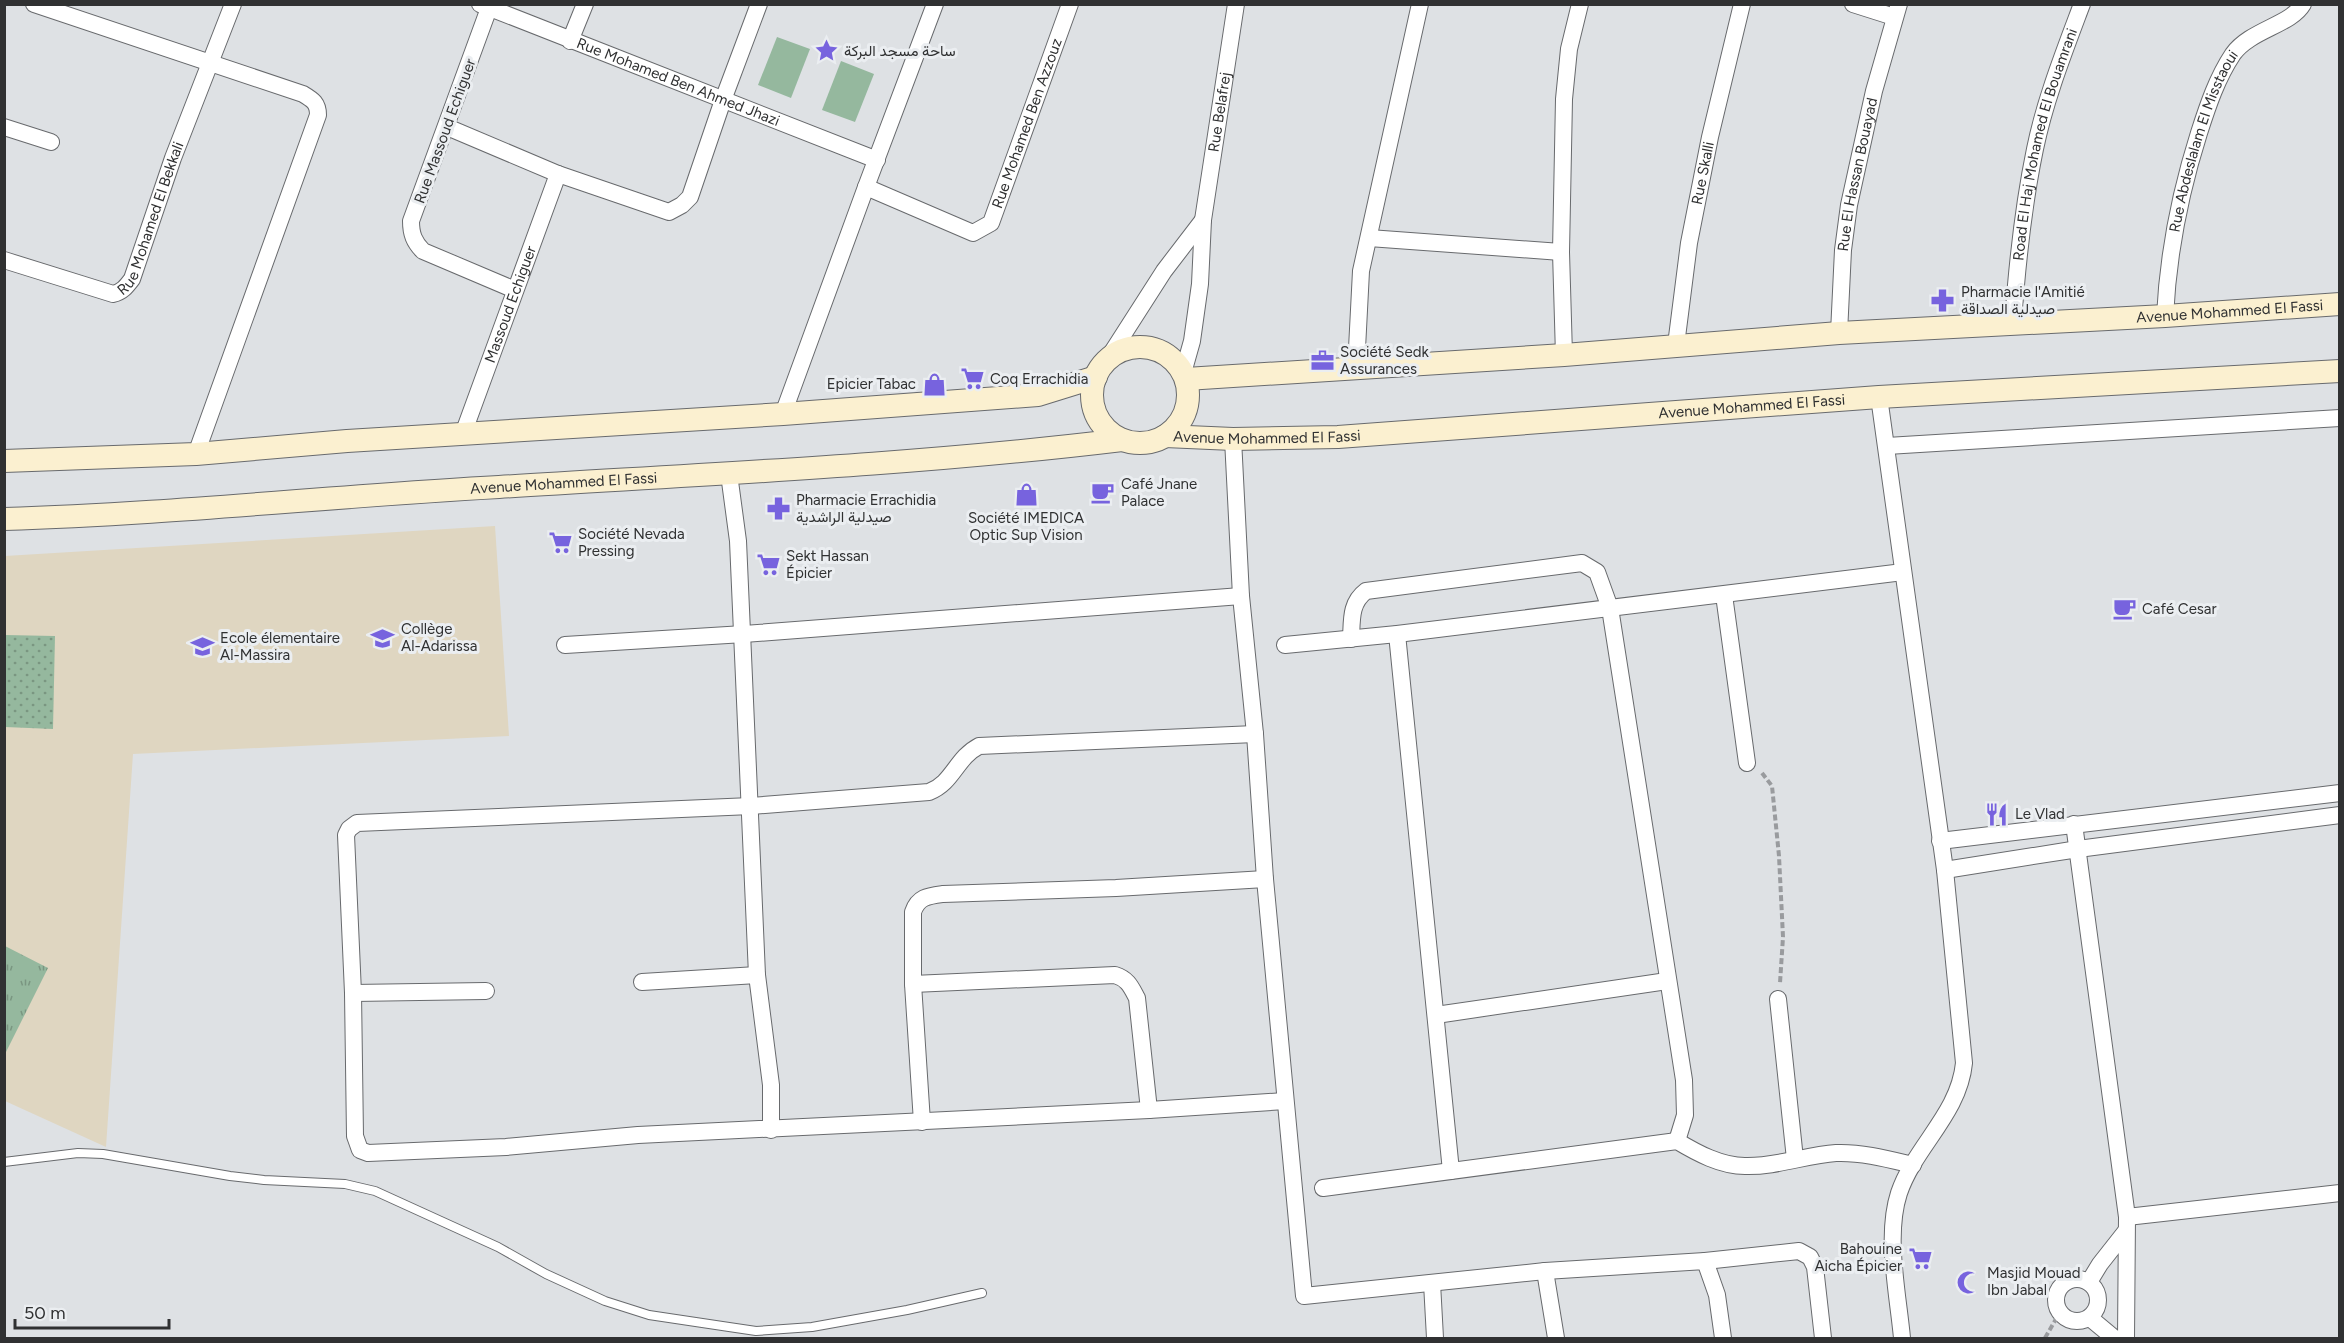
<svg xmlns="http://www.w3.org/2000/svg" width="2344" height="1343" viewBox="0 0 2344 1343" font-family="Figtree,Vazirmatn,sans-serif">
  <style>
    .education { fill: #dfd6c1 }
    .grass { fill: url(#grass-dots) }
    .park { fill: url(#park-tufts) }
    .garden { fill: #95b89e }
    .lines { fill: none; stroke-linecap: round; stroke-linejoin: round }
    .service-casing { stroke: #686a6d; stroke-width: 10 }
    .minor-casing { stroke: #686a6d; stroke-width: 18 }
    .secondary-casing { stroke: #686a6d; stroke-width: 24 }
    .path { stroke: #999b9e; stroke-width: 4; stroke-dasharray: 6 3; stroke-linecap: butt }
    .service { stroke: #fff; stroke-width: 8 }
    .minor { stroke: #fff; stroke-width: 16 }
    .secondary { stroke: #fbf0d0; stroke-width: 22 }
    .labels { text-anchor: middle; stroke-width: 6; stroke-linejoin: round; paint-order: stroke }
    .poi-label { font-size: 15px; fill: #303132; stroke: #ebeef1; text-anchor: start }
    .street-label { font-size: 15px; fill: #303132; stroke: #ebeef1 }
  </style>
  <defs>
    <pattern id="grass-dots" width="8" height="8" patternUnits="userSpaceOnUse" patternTransform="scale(1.5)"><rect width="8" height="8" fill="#95b89e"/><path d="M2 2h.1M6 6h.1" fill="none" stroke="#7a9681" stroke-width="1.8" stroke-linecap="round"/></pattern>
    <pattern id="park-tufts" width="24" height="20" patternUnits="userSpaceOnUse" patternTransform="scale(1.5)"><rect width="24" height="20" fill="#95b89e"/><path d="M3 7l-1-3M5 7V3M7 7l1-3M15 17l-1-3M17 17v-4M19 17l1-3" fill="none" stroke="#7a9681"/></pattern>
  </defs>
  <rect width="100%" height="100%" fill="#dee1e4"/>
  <!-- education -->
  <polygon class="education" points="495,526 509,736 133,754 106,1147 5,1101 5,556"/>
  <!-- grass -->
  <polygon class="grass" points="5,635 55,636 53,729 5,727"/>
  <!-- park -->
  <polygon class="park" points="5,946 48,968 5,1054"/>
  <!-- garden -->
  <g class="garden">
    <polygon points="777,37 810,49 791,98 758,85"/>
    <polygon points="841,61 874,74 855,122 822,110"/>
  </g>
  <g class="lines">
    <defs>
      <polyline id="service" points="4,1162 78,1153 103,1154 230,1176 264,1180 345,1184 375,1191 498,1247 546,1274 605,1301 649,1315 729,1327 756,1331 812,1327 907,1310 982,1293"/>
      <g id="minor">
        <path d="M34,4L303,94C313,100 318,103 318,115L196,454"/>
        <path id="s1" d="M480,4L877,160"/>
        <polyline points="1853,4 1894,17"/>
        <path d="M489,8L411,221C411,234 414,242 423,251L515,290"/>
        <polyline points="570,41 585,4"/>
        <polyline points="4,127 51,142"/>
        <polyline points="447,127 558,174 669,212 682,205 690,197 723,100 759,4"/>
        <path id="s2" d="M866,187L973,233L991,223L1070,4"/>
        <polyline points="1369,238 1561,252"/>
        <path id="s3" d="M4,260L113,294C122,292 126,287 132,279L173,158L233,4"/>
        <path id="s4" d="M2165,316C2168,254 2180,193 2199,133C2208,105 2217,78 2233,54C2250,30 2291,25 2303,4"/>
        <path id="s5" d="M2013,323C2017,265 2023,207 2035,149C2045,100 2064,52 2082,4"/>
        <path id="s6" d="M1839,333L1843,250L1849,205L1874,91L1899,4"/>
        <path id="s7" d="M1676,345L1689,243L1710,137L1742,4"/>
        <polyline points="1564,355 1561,252 1564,99 1569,49 1580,4"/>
        <polyline points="1105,363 1164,271 1203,220"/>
        <polyline points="1356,368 1361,271 1420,4"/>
        <path id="s8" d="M1183,373L1192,341L1200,284L1203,220L1236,4"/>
        <path d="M1879,397L1945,870L1964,1063C1959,1114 1915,1146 1899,1193C1885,1236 1898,1294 1902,1338"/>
        <polyline points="783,414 866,187 935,4"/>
        <path id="s9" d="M463,434L558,174"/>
        <polyline points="1233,439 1241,596 1255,734 1265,879 1304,1296 1545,1271 1705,1261 1717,1295 1723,1338"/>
        <polyline points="1887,446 2340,418"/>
        <polyline points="729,474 738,541 757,975 771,1085 771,1130"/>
        <polyline points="1724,595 1747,763"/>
        <polyline points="1397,634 1451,1171"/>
        <path d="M1351,639C1352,620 1350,603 1366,591L1582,563L1597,572L1610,608L1684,1080L1685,1115L1677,1141"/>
        <polyline points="565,645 744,634 1241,596"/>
        <polyline points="1285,645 1397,634 1903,572"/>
        <path d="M1255,734L979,746C956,758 953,783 929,792L751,806L357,823L349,829L346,835L353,993L355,1136L360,1150L368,1153L506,1147L638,1135L1149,1110L1285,1101"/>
        <polyline points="2074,824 2127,1217 2126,1338"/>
        <polyline points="1940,841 2340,793"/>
        <polyline points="1945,870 2078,849 2340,815"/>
        <polyline points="642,982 757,975"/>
        <path d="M913,984L1115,975C1128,979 1131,987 1137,998L1149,1110"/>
        <polyline points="353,993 486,991"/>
        <polyline points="1778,999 1795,1159"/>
        <polyline points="1436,1015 1667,981"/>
        <path d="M922,1122L913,984V912C918,897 928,896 943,894L1116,888L1265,879"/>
        <path d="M1323,1188L1677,1141C1697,1153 1721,1166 1745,1166C1776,1167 1806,1155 1836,1153C1862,1152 1888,1159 1913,1165"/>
        <polyline points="2127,1217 2340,1193"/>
        <polyline points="1705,1261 1799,1251 1810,1257 1815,1267 1823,1338"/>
        <polyline points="1545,1271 1556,1338"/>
        <circle cx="2077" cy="1300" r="21"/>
        <polyline points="2089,1282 2100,1264 2126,1231"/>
        <polyline points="1432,1283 1435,1338"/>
        <polyline points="2090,1318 2114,1338"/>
      </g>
      <g id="secondary">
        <circle cx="1140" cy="395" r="48"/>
        <path id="s10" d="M1186,379L1564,355L1839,333L2165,316L2340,304"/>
        <path id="s11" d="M1165,436L1233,439L1338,437L1879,397L2340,371"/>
        <polyline points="4,461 196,454 347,441 783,414 1038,395 1096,377"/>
        <path id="s12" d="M4,519C170,514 334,496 499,487C707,474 915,465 1122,440"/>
      </g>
    </defs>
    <!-- service casing -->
    <use href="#service" class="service-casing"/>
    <!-- minor casing -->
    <use href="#minor" class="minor-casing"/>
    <!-- secondary casing -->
    <use href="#secondary" class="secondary-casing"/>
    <!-- path -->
    <g class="path">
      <polyline points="1762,773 1772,786 1779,856 1783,937 1780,983"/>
      <polyline points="2045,1338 2060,1312"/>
    </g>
    <!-- service -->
    <use href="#service" class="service"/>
    <!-- minor -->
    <use href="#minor" class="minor"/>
    <!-- secondary -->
    <use href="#secondary" class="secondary"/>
  </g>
  <!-- icons -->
  <defs>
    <symbol id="sight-bare" viewBox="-9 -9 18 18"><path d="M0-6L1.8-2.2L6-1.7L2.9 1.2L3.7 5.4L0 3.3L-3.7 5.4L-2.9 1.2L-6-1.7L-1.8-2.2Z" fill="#7763de" stroke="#ebeef1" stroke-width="2.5" paint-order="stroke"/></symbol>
    <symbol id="pharmacy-bare" viewBox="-9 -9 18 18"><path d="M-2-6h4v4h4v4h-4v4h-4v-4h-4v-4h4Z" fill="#7763de" stroke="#ebeef1" stroke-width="2.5" paint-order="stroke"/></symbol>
    <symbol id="office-bare" viewBox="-9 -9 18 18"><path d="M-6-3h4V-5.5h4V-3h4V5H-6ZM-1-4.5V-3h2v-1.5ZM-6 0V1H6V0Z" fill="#7763de" stroke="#ebeef1" stroke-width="2.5" paint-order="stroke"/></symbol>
    <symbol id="supermarket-bare" viewBox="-9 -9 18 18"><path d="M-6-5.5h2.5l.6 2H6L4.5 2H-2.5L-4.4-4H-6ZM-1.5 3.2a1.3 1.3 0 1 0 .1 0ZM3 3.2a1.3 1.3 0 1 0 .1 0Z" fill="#7763de" stroke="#ebeef1" stroke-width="2.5" paint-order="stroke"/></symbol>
    <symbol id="shop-bare" viewBox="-9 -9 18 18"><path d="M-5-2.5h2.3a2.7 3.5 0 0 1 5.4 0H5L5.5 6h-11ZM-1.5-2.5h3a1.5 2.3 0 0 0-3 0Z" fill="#7763de" stroke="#ebeef1" stroke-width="2.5" paint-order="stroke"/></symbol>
    <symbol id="cafe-bare" viewBox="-9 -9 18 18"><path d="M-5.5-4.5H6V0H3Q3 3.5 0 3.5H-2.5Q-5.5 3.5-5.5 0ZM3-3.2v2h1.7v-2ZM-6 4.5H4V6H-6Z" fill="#7763de" stroke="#ebeef1" stroke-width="2.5" paint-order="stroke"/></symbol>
    <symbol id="school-bare" viewBox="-9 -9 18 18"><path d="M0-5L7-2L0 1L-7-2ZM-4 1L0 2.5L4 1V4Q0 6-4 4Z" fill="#7763de" stroke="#ebeef1" stroke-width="2.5" paint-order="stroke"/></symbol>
    <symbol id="restaurant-bare" viewBox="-9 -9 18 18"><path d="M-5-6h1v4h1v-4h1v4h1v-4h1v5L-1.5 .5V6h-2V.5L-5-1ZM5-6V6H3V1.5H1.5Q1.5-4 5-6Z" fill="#7763de" stroke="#ebeef1" stroke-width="2.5" paint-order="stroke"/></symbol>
    <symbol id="mosque-bare" viewBox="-9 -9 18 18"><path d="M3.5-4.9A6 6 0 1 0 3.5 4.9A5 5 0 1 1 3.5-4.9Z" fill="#7763de" stroke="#ebeef1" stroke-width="2.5" paint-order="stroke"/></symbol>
  </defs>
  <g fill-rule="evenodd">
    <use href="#sight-bare" x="810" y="34" width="33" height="33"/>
    <use href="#pharmacy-bare" x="1926" y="284" width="33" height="33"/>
    <use href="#office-bare" x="1306" y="344" width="33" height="33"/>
    <use href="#supermarket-bare" x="956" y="362" width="33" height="33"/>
    <use href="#shop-bare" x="918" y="368" width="33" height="33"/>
    <use href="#cafe-bare" x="1086" y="476" width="33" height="33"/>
    <use href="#shop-bare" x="1010" y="478" width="33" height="33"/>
    <use href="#pharmacy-bare" x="762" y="492" width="33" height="33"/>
    <use href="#supermarket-bare" x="544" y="526" width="33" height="33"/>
    <use href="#supermarket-bare" x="752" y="548" width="33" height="33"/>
    <use href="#cafe-bare" x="2108" y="592" width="33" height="33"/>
    <use href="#school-bare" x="366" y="622" width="33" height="33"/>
    <use href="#school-bare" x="186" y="630" width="33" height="33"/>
    <use href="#restaurant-bare" x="1980" y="798" width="33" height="33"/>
    <use href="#supermarket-bare" x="1904" y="1242" width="33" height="33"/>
    <use href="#mosque-bare" x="1952" y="1266" width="33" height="33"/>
  </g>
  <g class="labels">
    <!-- poi labels -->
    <g class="poi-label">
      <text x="844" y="56">ساحة مسجد البركة</text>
      <text x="1961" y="297">Pharmacie l'Amitié<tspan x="1961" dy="17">صيدلية الصداقة</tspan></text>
      <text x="1340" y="357">Société Sedk<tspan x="1340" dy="17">Assurances</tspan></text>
      <text x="990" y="384">Coq Errachidia</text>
      <text x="916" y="389" text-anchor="end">Epicier Tabac</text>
      <text x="1121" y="489">Café Jnane<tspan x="1121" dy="17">Palace</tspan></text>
      <text x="796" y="505">Pharmacie Errachidia<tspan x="796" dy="17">صيدلية الراشدية</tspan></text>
      <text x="1026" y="523" text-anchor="middle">Société IMEDICA<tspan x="1026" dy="17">Optic Sup Vision</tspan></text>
      <text x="578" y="539">Société Nevada<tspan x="578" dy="17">Pressing</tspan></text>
      <text x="786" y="561">Sekt Hassan<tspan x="786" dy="17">Épicier</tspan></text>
      <text x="2142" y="614">Café Cesar</text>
      <text x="401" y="634">Collège<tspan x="401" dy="17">Al-Adarissa</tspan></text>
      <text x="220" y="643">Ecole élementaire<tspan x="220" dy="17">Al-Massira</tspan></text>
      <text x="2015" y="819">Le Vlad</text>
      <text x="1902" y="1254" text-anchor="end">Bahouine<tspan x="1902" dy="17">Aicha Épicier</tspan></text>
      <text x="1987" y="1278">Masjid Mouad<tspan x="1987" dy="17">Ibn Jabal</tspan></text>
    </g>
    <!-- street labels -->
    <g class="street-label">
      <text dy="5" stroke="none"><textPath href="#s1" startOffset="213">Rue Mohamed Ben Ahmed Jhazi</textPath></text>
      <text dy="5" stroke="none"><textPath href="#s8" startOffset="264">Rue Belafrej</textPath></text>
      <text dy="5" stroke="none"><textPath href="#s2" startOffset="243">Rue Mohamed Ben Azzouz</textPath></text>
      <text transform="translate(445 131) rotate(-70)" y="5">Rue Massoud Echiguer</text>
      <text dy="5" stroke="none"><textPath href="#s4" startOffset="180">Rue Abdeslalam El Misstaoui</textPath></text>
      <text dy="5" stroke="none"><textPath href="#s5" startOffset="182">Road El Haj Mohamed El Bouamrani</textPath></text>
      <text dy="5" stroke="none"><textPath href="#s7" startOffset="174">Rue Skalli</textPath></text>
      <text dy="5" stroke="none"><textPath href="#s6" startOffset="160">Rue El Hassan Bouayad</textPath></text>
      <text dy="5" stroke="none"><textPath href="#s3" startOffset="202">Rue Mohamed El Bekkali</textPath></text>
      <text dy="5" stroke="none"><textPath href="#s9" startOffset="138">Massoud Echiguer</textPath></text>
      <text dy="5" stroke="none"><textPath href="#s10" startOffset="1046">Avenue Mohammed El Fassi</textPath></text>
      <text dy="5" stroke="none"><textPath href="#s11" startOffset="588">Avenue Mohammed El Fassi</textPath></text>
      <text dy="5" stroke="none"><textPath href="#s11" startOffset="102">Avenue Mohammed El Fassi</textPath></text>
      <text dy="5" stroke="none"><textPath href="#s12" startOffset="561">Avenue Mohammed El Fassi</textPath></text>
    </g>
  </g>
  <!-- border -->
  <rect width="2344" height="1343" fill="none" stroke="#303132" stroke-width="12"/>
  <!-- scale -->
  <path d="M15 1319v9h154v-9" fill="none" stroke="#303132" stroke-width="3"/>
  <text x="24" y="1319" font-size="18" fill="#303132" stroke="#ebeef1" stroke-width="4.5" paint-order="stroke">50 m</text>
</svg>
